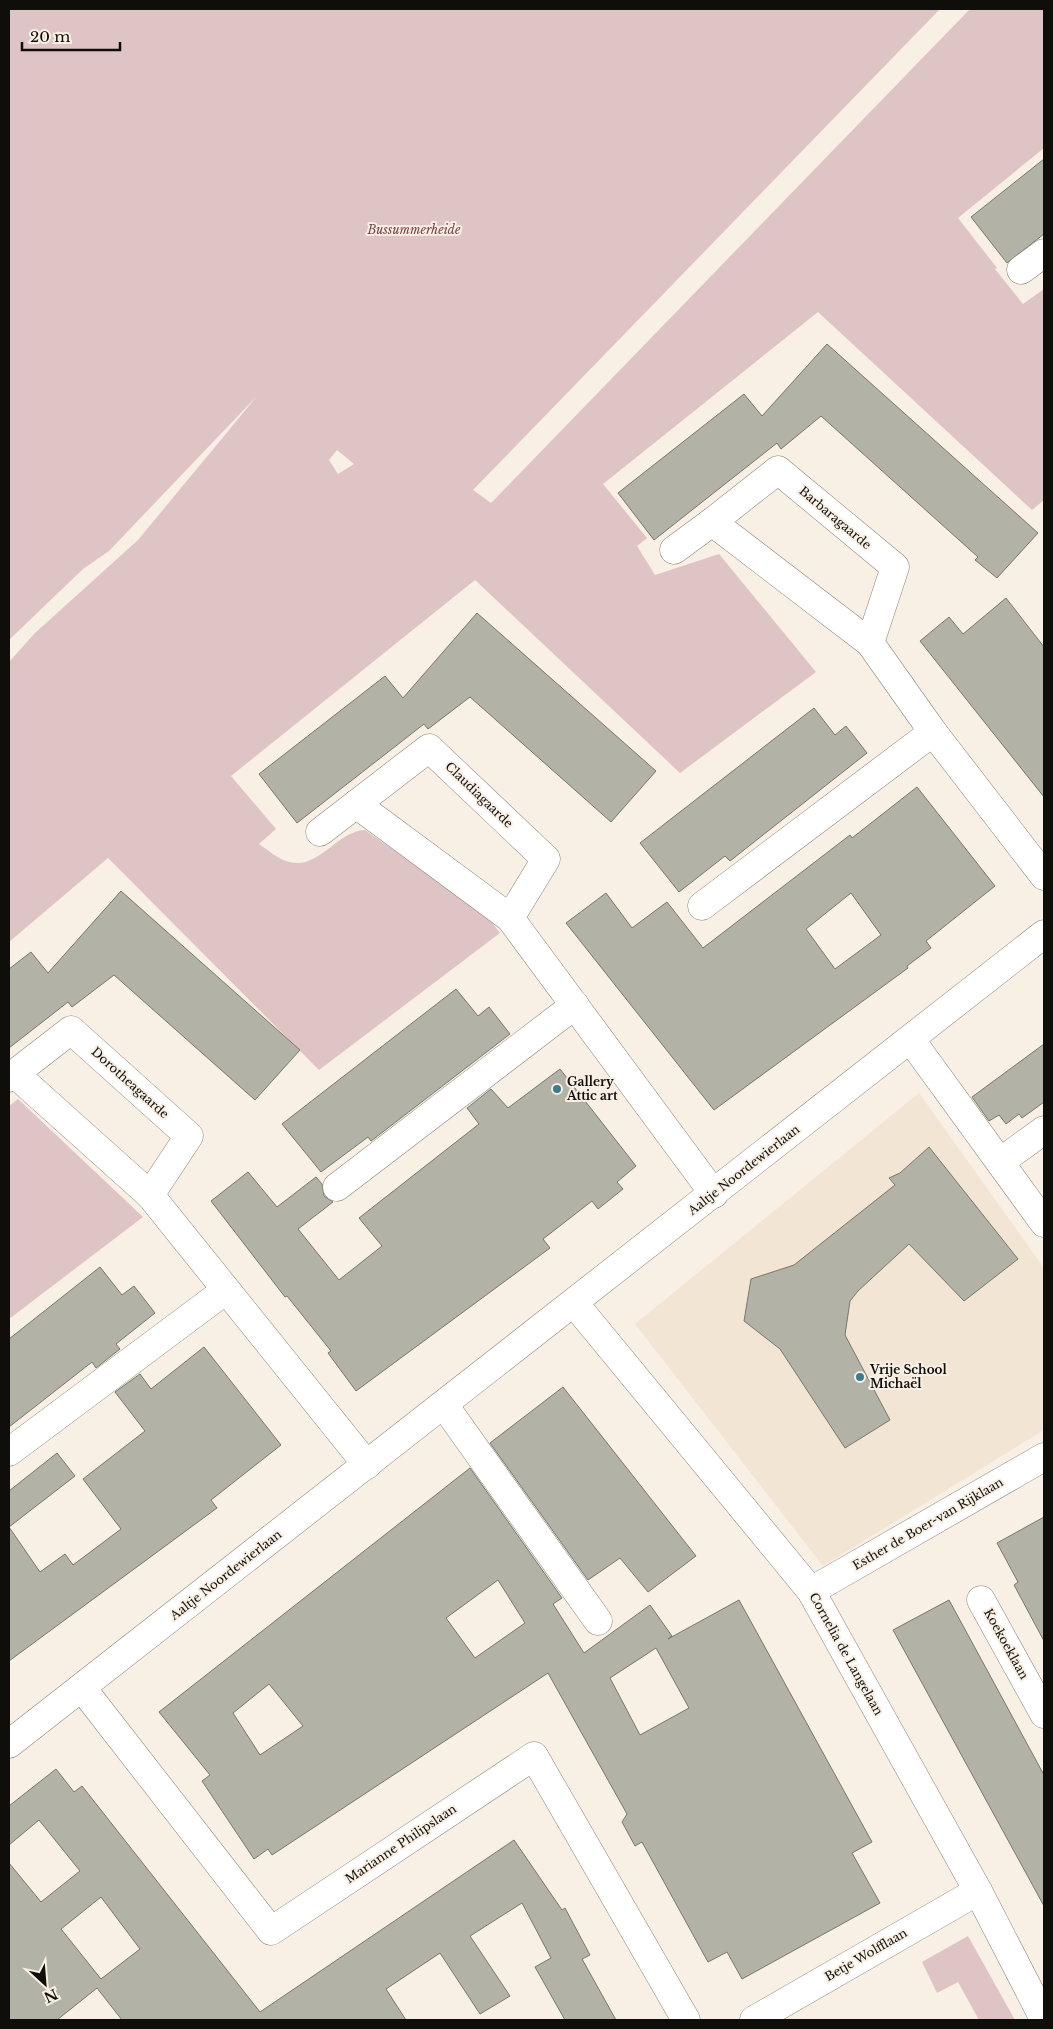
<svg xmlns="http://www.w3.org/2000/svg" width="1053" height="2029" viewBox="0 0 1053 2029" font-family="'Libre Baskerville',serif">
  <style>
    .built { fill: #f3e5d4 }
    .green { fill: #dfc4c5; fill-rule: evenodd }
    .building { fill: #b3b2a6; stroke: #79776c; fill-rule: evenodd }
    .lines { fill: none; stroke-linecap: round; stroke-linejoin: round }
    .minor-casing { stroke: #8d857b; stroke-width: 29 }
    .minor { stroke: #fff; stroke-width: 28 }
    .poi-dot { fill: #397c8c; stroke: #f8efe5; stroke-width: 2 }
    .labels { text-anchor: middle; stroke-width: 4; stroke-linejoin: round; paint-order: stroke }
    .park-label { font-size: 12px; font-style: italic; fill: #754246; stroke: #f8efe5 }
    .street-label { font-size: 12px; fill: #100e0a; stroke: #f8efe5 }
    .poi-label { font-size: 12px; font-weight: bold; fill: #100e0a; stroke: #f8efe5; text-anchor: start }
  </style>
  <rect width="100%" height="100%" fill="#f8efe5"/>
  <!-- built -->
  <polygon class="built" points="919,1093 1044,1268 1044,1430 823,1566 635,1324"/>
  <!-- green -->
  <g class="green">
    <path d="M9,9H940L473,490L491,503L970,9H1044V148L958,218L997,268L995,269L1023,304L1044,289V500L1032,510L818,312L603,484L647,538L637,546L655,575L719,554L816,672L680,773L475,580L231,776L276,829L259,844C267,849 279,860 289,862C319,870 337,831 365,830L487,916L500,933L319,1070L108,858L9,942V662L35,633L138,540L257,396L109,551L83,569L9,640ZM337,450L354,464L338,474L329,460Z"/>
    <polygon points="18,1099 143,1217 9,1319 9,1106"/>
    <polygon points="968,1936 1015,2020 979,2020 958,1982 937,1993 922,1962"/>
  </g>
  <!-- building -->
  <g class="building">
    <polygon points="1044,159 1044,234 1007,263 971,217"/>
    <polygon points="827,344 1038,533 997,578 975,560 978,557 821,416 781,449 777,443 654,540 618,493 744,394 762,416"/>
    <polygon points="1006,598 1044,647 1044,797 920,641 949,617 963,634"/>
    <polygon points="477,613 656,771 611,822 470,697 428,729 424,724 297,823 259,774 385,676 403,698"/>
    <polygon points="814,708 835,735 846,726 867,753 730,861 725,856 679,892 640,843"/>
    <path d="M917,787L995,886L926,941L931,948L907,966L908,968L714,1110L566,923L606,893L632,928L667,902L703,948L850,835L852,838ZM851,893L881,935L835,969L806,929Z"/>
    <polygon points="121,891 300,1050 255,1100 114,975 72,1007 68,1002 9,1048 9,969 31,952 48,973"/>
    <polygon points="456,989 478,1016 489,1007 510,1034 371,1141 368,1137 321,1172 282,1124"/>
    <polygon points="1044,1044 1044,1102 1022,1118 1019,1114 1006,1124 999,1115 989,1121 972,1097"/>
    <polygon points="560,1069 636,1166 617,1182 623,1189 598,1209 592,1201 543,1239 550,1248 356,1391 328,1353 331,1351 287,1296 285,1297 211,1201 248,1172 277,1207 316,1177 322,1184 324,1196 333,1202 298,1229 339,1280 382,1246 359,1218 479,1124 467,1108 491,1089 508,1108"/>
    <polygon points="929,1147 1018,1259 964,1301 909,1244 858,1291 850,1301 845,1335 890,1420 845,1448 780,1349 744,1321 751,1279 794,1265 895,1185 889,1178 900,1173"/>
    <polygon points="100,1267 122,1295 134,1286 155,1313 116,1344 120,1349 96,1368 92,1362 9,1427 9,1339"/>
    <polygon points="204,1347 281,1445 211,1500 217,1508 9,1661 9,1491 57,1453 75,1476 9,1527 40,1572 65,1554 73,1565 121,1529 83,1479 145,1431 115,1392 140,1374 151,1389"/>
    <polygon points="563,1387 696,1556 648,1592 620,1558 588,1580 490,1443"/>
    <path d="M470,1468L562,1598L553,1604L584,1653L650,1605L672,1636L668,1639L739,1600L872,1842L852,1853L880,1903L742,1979L727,1952L708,1962L642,1842L635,1846L628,1833L622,1822L627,1814L548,1673L272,1855L268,1849L254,1859L202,1781L210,1775L159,1712ZM498,1580L525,1623L475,1658L446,1618ZM656,1648L689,1708L640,1735L610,1678ZM269,1684L303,1726L260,1755L233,1713Z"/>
    <polygon points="1044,1517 1044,1641 1014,1585 1018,1582 997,1543"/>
    <polygon points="949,1600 1044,1775 1044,1906 893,1630"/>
    <path d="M56,1769L74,1792L82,1786L260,2012L514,1840L562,1910L565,1908L590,1955L582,1959L616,2020H565L535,1967L551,1958L522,1903L470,1936L510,1996L480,2014L440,1953L386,1989L406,2020H122L97,1988L57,2020H9V1863L41,1902L80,1871L39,1820L9,1845V1806ZM101,1897L140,1949L101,1979L61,1929Z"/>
  </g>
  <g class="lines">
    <defs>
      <g id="minor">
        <polyline points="1021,270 1044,253"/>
        <polyline points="674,550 712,522"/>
        <polyline points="870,643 895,567 778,470 712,522 870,643 933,732 1044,876"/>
        <polyline points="356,804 510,918 714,1194"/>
        <polyline points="320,832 429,748 546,859 510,918"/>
        <polyline points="702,906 933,732"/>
        <polyline points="911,1040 1044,1223"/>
        <polyline points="15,1074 150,1195 367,1465"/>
        <polyline points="9,1078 71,1030 189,1136 150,1195"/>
        <polyline points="1000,1162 1044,1130"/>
        <polyline points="337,1187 575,1005"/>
        <polyline points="574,1303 811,1591 978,1891 1044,2019"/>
        <polyline points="444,1405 598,1621"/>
        <polyline points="9,1452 226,1290"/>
        <polyline points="811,1591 1044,1457"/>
        <polyline points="981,1600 1044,1714"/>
        <polyline points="82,1688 271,1931 534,1756 686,2020"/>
        <polyline points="9,1744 1044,934"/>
        <polyline points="754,2020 978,1891"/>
      </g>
    </defs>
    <!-- minor casing -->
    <use href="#minor" class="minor-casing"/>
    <!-- minor -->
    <use href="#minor" class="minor"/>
  </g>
  <!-- markers -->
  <g class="poi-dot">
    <circle cx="557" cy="1089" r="5"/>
    <circle cx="860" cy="1377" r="5"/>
  </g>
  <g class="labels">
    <!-- park labels -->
    <g class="park-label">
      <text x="414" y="234">Bussummerheide</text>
    </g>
    <!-- street labels -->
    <g class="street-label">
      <text transform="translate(835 518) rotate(40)" y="4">Barbaragaarde</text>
      <text transform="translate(479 795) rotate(44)" y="4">Claudiagaarde</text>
      <text transform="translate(130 1083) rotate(42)" y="4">Dorotheagaarde</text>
      <text transform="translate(744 1170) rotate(-38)" y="4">Aaltje Noordewierlaan</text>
      <text transform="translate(928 1524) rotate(-30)" y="4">Esther de Boer-van Rijklaan</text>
      <text transform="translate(226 1575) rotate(-38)" y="4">Aaltje Noordewierlaan</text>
      <text transform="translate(1006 1644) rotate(61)" y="4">Koekoeklaan</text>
      <text transform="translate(846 1654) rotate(61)" y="4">Cornelia de Langelaan</text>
      <text transform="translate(401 1844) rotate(-34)" y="4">Marianne Philipslaan</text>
      <text transform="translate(866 1955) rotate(-30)" y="4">Betje Wolfflaan</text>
    </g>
    <!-- poi labels -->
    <g class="poi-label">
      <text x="567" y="1086">Gallery<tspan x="567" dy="14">Attic art</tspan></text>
      <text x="870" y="1374">Vrije School<tspan x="870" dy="14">Michaël</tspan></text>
    </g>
  </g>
  <!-- border -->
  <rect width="1053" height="2029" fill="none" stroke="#100e0a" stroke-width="20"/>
  <!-- north arrow -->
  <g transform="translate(45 1984) rotate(154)" stroke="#f8efe5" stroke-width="4" paint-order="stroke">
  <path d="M0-4L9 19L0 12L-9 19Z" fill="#100e0a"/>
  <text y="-8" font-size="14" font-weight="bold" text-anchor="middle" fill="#100e0a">N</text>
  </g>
  <!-- scale -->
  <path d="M22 42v8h98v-8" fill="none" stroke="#100e0a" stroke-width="2.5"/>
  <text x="30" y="42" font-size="15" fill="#100e0a" stroke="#f8efe5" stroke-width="4" paint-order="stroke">20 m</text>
</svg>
